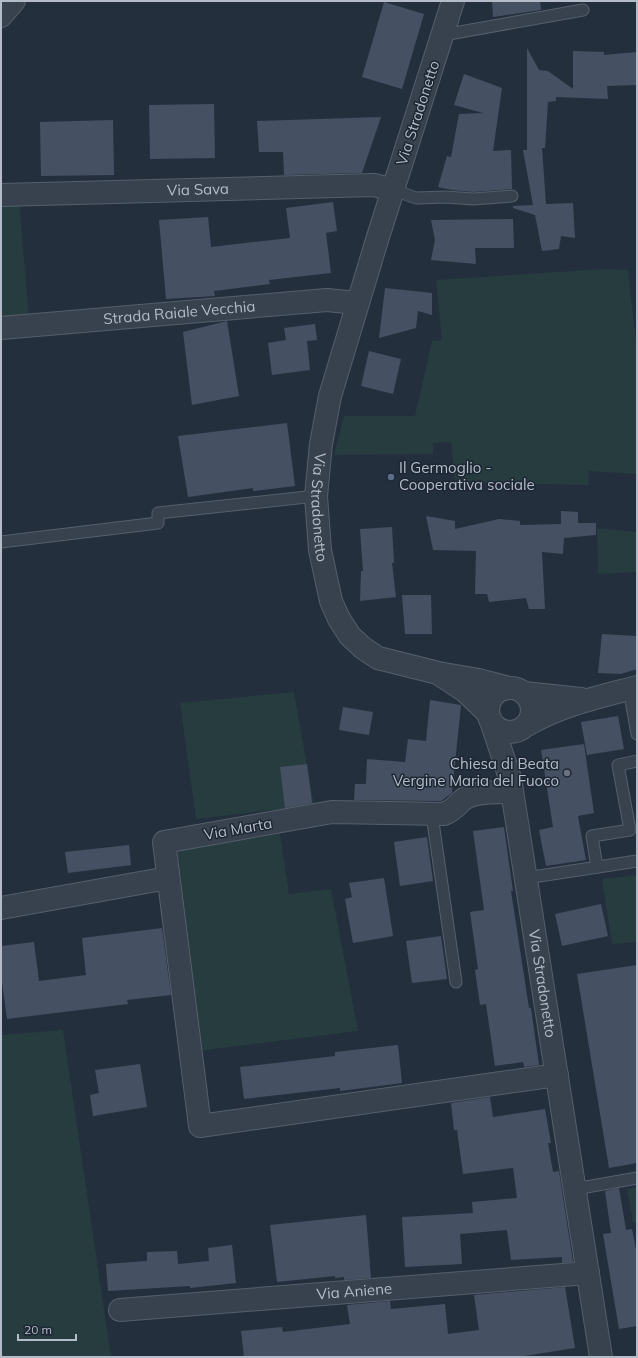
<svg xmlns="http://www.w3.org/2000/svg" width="638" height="1358" viewBox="0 0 638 1358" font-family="Mulish,sans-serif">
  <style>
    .green { fill: #263c3f }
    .building { fill: #455162 }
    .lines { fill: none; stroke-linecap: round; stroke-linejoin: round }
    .lane-casing { stroke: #565f6c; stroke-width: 13 }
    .street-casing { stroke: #565f6c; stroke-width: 24 }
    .lane { stroke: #38414e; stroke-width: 11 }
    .street { stroke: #38414e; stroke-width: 22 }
    .service-dot { fill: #5c6f8a; stroke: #1d2633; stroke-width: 1.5 }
    .worship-dot { fill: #6b7280; stroke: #1d2633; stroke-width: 1.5 }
    .labels { text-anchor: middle; stroke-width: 3; stroke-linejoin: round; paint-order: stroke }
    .street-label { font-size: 15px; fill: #b4bcc9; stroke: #1d2633 }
    .poi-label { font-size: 15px; fill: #b4bcc9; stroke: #1d2633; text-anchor: start }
  </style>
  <rect width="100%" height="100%" fill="#242f3e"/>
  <!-- green -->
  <g class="green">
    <polygon points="19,201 29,318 1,320 1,202"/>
    <polygon points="604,269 628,270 637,351 637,474 588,471 589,485 455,482 451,442 433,443 433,454 334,455 344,416 415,416 432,341 442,340 436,280"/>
    <polygon points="597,528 637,532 637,572 598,574"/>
    <polygon points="294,692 314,805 196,819 180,703"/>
    <polygon points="280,834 289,894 331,889 358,1031 197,1051 172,850"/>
    <polygon points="637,875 637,942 612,944 602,879"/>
    <polygon points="63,1030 111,1357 1,1357 1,1035"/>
    <polygon points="637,1187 637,1222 633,1223 627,1189"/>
  </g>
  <!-- building -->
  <g class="building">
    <polygon points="492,1 540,1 541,10 493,17"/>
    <polygon points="384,2 424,14 402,89 362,77"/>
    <polygon points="527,48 539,70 548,71 573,89 573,51 604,52 604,55 637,52 637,85 607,86 608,99 556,97 556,101 548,102 545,148 542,148 546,204 573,203 575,238 561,236 559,249 542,251 535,215 513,208 513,206 533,205 523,150 527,150"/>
    <polygon points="464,74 502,88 493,151 511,150 512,189 473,192 452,190 438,187 447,156 451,157 459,114 483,113 454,105"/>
    <polygon points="214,104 215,158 150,159 149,105"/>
    <polygon points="381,117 362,173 284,175 283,152 259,152 257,121"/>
    <polygon points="113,120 114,175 41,176 40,122"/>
    <polygon points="333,202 337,231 326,233 331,273 269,280 270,284 214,291 215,296 166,299 159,220 208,217 211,247 290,238 286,208"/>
    <polygon points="513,219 514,248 475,248 476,264 431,260 435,240 431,220"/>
    <polygon points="385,288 432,293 432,315 418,311 416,328 379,338"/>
    <polygon points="227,321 239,396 192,405 183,332"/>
    <polygon points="315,324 317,340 307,341 310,370 272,375 268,343 286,340 284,328"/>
    <polygon points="369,351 401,359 393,394 361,386"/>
    <polygon points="287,423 295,486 253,491 253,488 188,497 178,436"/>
    <polygon points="561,511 578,512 578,523 596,523 596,535 564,538 563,554 542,552 545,609 529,609 526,598 489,602 487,594 475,594 476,551 433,550 426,516 455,521 455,529 499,519 520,521 520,525 561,524"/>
    <polygon points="392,527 394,563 392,563 396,597 360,601 361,571 363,571 360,529"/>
    <polygon points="402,595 431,595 432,634 405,634"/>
    <polygon points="602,634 637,636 637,669 621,674 598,673"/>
    <polygon points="430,700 461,705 452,793 441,801 354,800 355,784 366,784 367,759 405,762 408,739 426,741"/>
    <polygon points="343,707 373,712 369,735 339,730"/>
    <polygon points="618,716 624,749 587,755 581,722"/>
    <polygon points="584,744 594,813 578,816 586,860 546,866 539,830 553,827 541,750"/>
    <polygon points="307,764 312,803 285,808 280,767"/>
    <polygon points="504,827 513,891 511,891 529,1008 531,1008 539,1065 524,1067 523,1062 495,1066 486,1004 480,1005 475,970 478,969 470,912 484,910 473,831"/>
    <polygon points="427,837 433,881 400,886 394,842"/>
    <polygon points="129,845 131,865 68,873 65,852"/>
    <polygon points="384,878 393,936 353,943 345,899 352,897 349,883"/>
    <polygon points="601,904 608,936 562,946 555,914"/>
    <polygon points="162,928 171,995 127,1000 128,1004 7,1019 1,975 1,946 34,942 39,981 86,975 82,938"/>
    <polygon points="441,936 447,979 412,983 406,941"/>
    <polygon points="637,965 637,1163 609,1168 577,974"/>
    <polygon points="398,1045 402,1083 340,1091 340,1088 244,1099 240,1067 335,1056 335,1052"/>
    <polygon points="140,1064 147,1107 93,1116 90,1095 99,1093 95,1070"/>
    <polygon points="490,1097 493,1117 545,1109 551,1143 548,1143 553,1172 559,1171 573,1262 562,1263 562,1257 511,1260 507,1230 460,1234 462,1264 405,1267 402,1217 473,1213 472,1202 517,1198 513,1168 463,1174 457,1130 454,1130 451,1103"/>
    <polygon points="619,1188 626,1230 632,1229 637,1255 637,1326 619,1329 603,1234 611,1233 605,1191"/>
    <polygon points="366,1215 371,1278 344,1280 344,1277 335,1278 335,1276 277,1282 270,1225"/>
    <polygon points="232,1245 236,1283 190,1288 190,1286 108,1291 106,1264 147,1261 147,1252 177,1251 178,1264 209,1261 208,1248"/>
    <polygon points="565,1287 575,1348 518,1357 244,1357 241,1331 282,1327 283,1332 350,1324 347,1305 390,1301 391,1309 445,1304 448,1334 479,1330 474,1295"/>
  </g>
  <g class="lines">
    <defs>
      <g id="lane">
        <polyline points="443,35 583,10"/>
        <polyline points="394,190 416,198 446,197 473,199 512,196"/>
        <polyline points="1,542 158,523 158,513 316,496"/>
        <polyline points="629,689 637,734"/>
        <polyline points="432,815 456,982"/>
        <polyline points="597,867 592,836 630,830 618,765 637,761"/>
        <polyline points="526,878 637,861"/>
        <polyline points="575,1189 637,1178"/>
      </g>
      <g id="street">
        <path id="s1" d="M453,1L377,240L330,396L321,444L316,496L320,550L331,601L339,619L350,636L363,648L378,658L438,673L479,680L509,688"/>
        <polyline points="1,16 14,1"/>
        <path id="s2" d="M1,195L374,185L394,190"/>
        <path id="s3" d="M1,328L327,300L357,303"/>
        <polyline points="442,676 465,691 488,713"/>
        <circle cx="510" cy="710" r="22"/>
        <polyline points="524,693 581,699"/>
        <path id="s4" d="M491,721L510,778L601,1357"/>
        <path d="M527,725C561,705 599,697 637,687"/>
        <path d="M511,792C496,793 481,791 467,797C458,802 457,809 444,814L332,812L164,842L200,1126L557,1075"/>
        <polyline points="1,908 168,878"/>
        <path id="s5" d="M120,1310L588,1273"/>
      </g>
    </defs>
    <!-- lane casing -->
    <use href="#lane" class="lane-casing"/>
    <!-- street casing -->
    <use href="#street" class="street-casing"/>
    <!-- lane -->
    <use href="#lane" class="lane"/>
    <!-- street -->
    <use href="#street" class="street"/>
  </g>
  <!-- markers -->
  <circle class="service-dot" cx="391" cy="477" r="4"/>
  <circle class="worship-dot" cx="567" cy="773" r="4"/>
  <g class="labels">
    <!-- street labels -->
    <g class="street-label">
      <text transform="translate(418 113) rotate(-72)" y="5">Via Stradonetto</text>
      <text dy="5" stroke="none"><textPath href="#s2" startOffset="197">Via Sava</textPath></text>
      <text dy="5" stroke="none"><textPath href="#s3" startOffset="179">Strada Raiale Vecchia</textPath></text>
      <text dy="5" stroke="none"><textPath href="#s1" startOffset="526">Via Stradonetto</textPath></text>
      <text transform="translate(238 829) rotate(-10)" y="5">Via Marta</text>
      <text dy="5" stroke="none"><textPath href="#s4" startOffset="268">Via Stradonetto</textPath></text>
      <text dy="5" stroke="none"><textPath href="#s5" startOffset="235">Via Aniene</textPath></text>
    </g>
    <!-- poi labels -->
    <g class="poi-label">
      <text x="399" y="473">Il Germoglio -<tspan x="399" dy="17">Cooperativa sociale</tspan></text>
      <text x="559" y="769" text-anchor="end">Chiesa di Beata<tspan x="559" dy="17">Vergine Maria del Fuoco</tspan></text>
    </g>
  </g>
  <!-- border -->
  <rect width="638" height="1358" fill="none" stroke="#b4bcc9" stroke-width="4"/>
  <!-- scale -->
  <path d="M18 1334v6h58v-6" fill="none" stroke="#b4bcc9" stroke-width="2"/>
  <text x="24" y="1334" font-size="12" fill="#b4bcc9" stroke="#1d2633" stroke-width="3" paint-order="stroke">20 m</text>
</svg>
